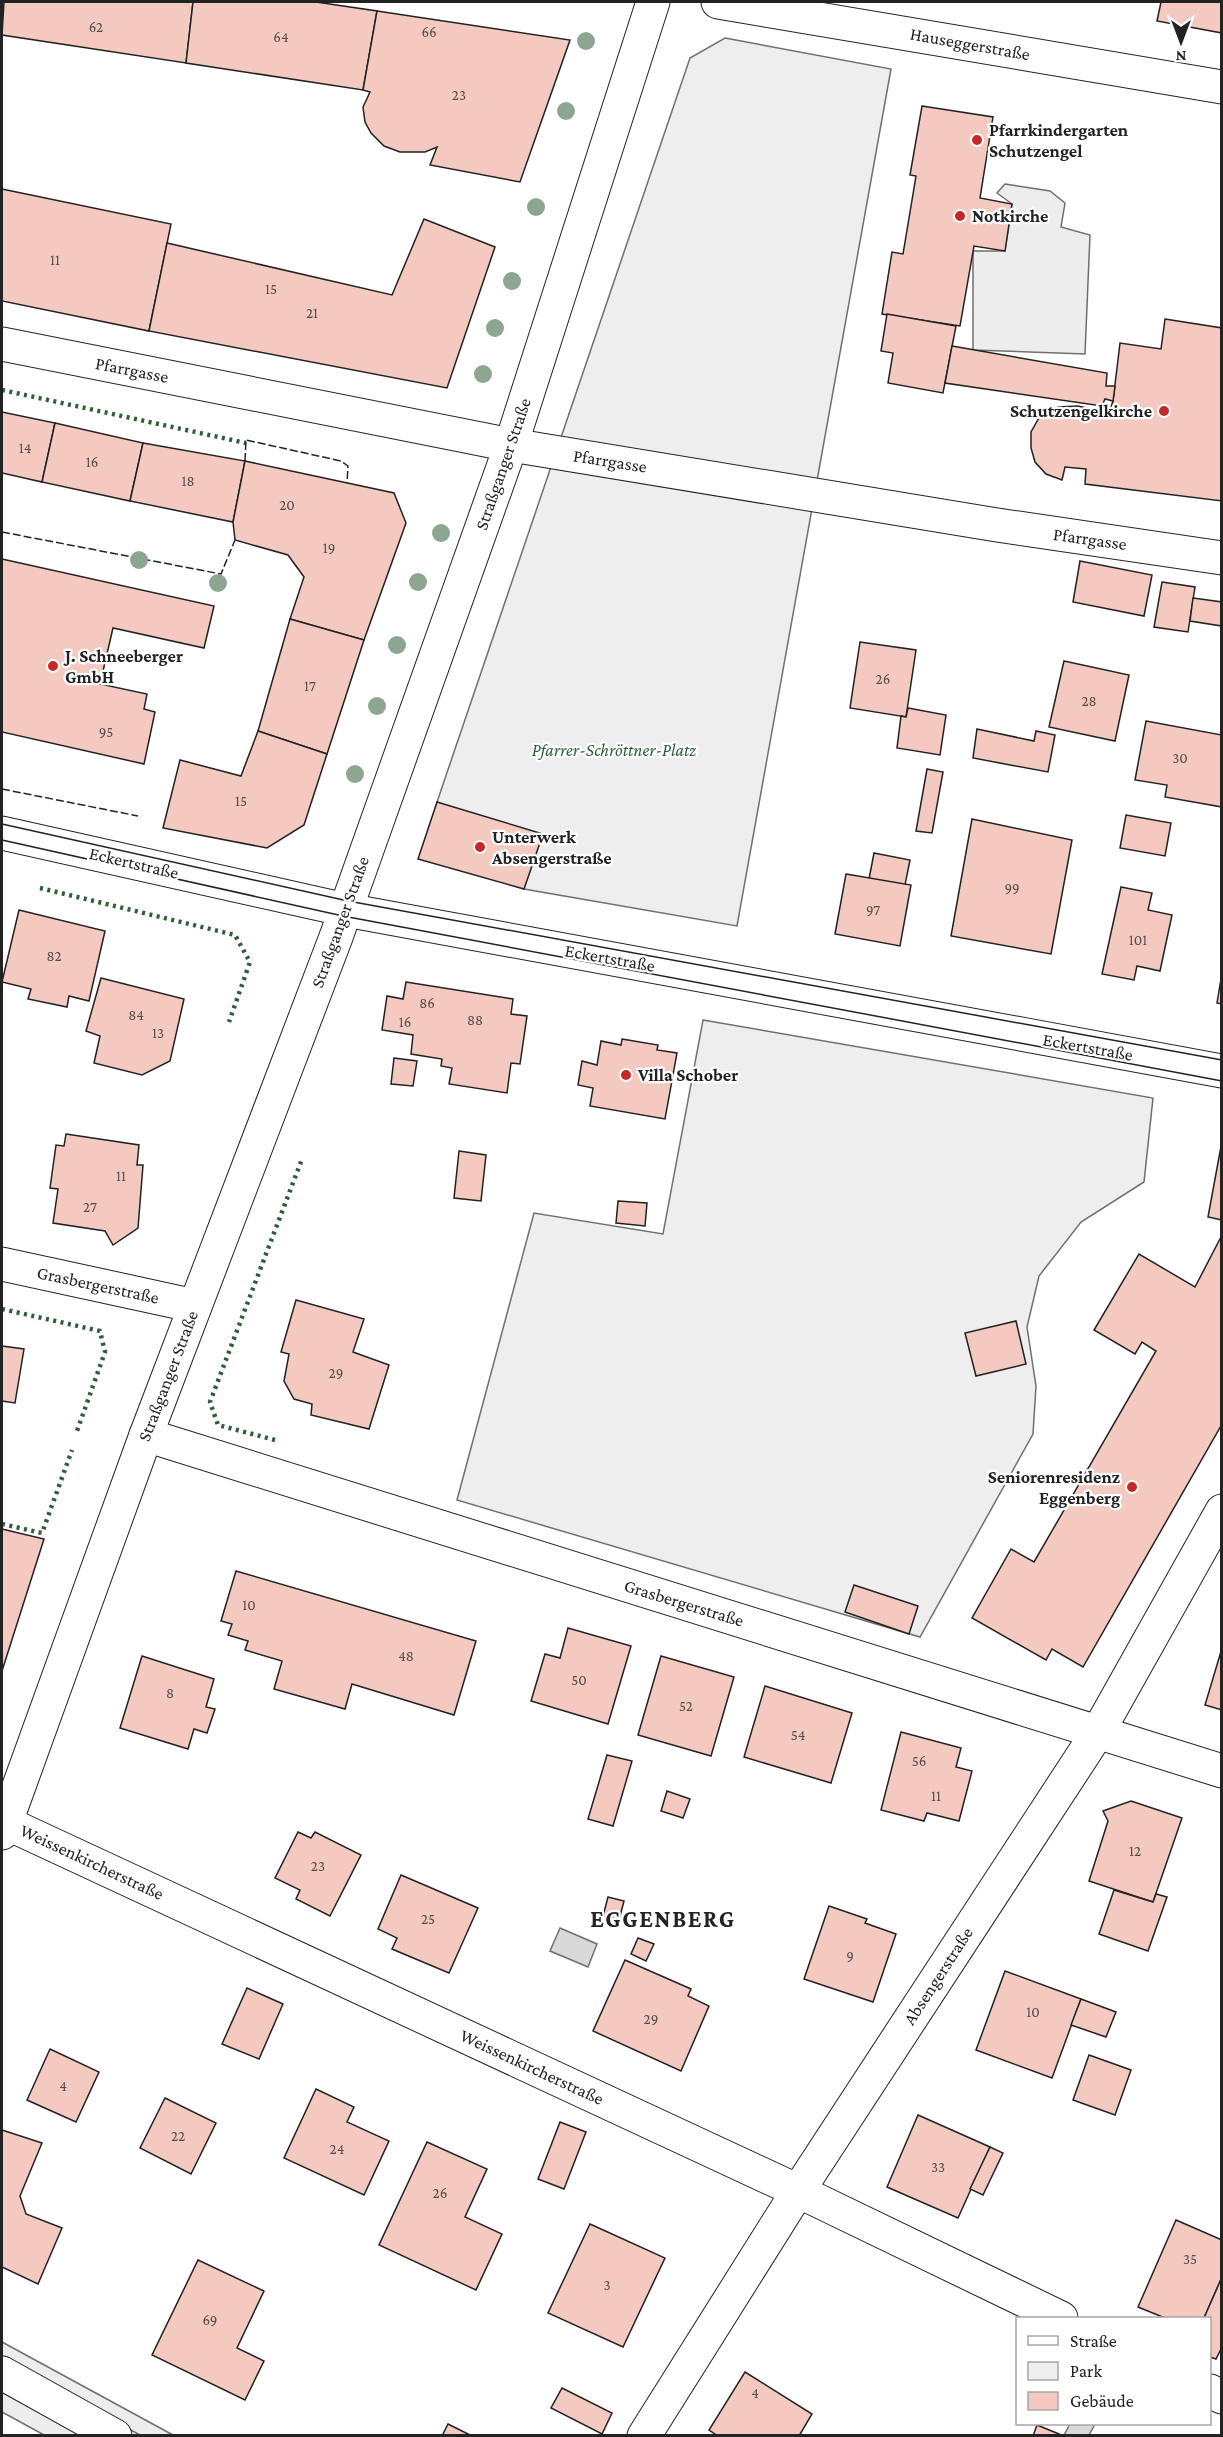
<svg xmlns="http://www.w3.org/2000/svg" width="1223" height="2437" viewBox="0 0 1223 2437" font-family="'Crimson Pro',serif">
  <style>
    .green { fill: #eee; stroke: #6f6f6f; stroke-width: 1.5 }
    .parking { fill: #ededed; stroke: #6f6f6f; stroke-width: 1.5 }
    .water { fill: #d9d9d9; stroke: #6f6f6f; stroke-width: 1.5 }
    .building { fill: #f3c9c0; stroke: #222; stroke-width: 1.5 }
    .lines { fill: none; stroke-linecap: round; stroke-linejoin: round }
    .minor-casing { stroke: #222; stroke-width: 35 }
    .minor { stroke: #fff; stroke-width: 33 }
    .tram { stroke: #222; stroke-width: 1.5 }
    .hedge { stroke: #2f5e38; stroke-width: 4.5; stroke-dasharray: 3 4.5; stroke-linecap: butt }
    .fence { stroke: #222; stroke-width: 1.5; stroke-dasharray: 8 3; stroke-linecap: butt }
    .tree { fill: #8da692 }
    .poi-dot { fill: #c62828; stroke: #fff; stroke-width: 2 }
    .labels { text-anchor: middle; stroke-width: 4.5; stroke-linejoin: round; paint-order: stroke }
    .number-label { font-size: 15px; fill: #564c4a }
    .street-label { font-size: 18px; fill: #222; stroke: #fff }
    .poi-label { font-size: 18px; font-weight: bold; fill: #222; stroke: #fff; text-anchor: start }
    .park-label { font-size: 18px; font-style: italic; fill: #2f5e38; stroke: #fff }
    .district-label { font-size: 24px; font-weight: bold; letter-spacing: 1.5px; fill: #222; stroke: #fff }
  </style>
  <rect width="100%" height="100%" fill="#fff"/>
  <!-- green -->
  <g class="green">
    <polygon points="725,38 891,69 737,926 524,889 437,802 690,58"/>
    <polygon points="703,1020 1153,1098 1144,1182 1081,1222 1039,1276 1027,1327 1036,1386 1033,1434 920,1637 457,1500 534,1213 663,1234"/>
  </g>
  <!-- parking -->
  <g class="parking">
    <polygon points="1005,184 1050,191 1065,203 1061,227 1090,235 1085,354 973,350 973,251 1005,251 1012,204 997,193"/>
    <polygon points="2,2342 173,2435 140,2435 2,2361"/>
    <polygon points="2,2392 82,2435 44,2435 2,2412"/>
  </g>
  <!-- water -->
  <g class="water">
    <polygon points="560,1928 597,1944 588,1967 550,1951"/>
    <polygon points="1070,2424 1095,2424 1089,2435 1064,2435"/>
  </g>
  <!-- building -->
  <g class="building">
    <polygon points="4,2 193,2 186,63 2,35"/>
    <polygon points="193,2 316,2 377,11 363,90 186,63"/>
    <polygon points="1161,2 1222,2 1222,33 1157,21"/>
    <polygon points="377,11 570,40 520,182 430,165 437,147 425,152 400,152 384,146 371,133 365,122 363,107 370,92 363,90"/>
    <polygon points="922,106 993,117 980,198 1012,204 1005,251 974,246 960,326 882,314 892,252 903,254 916,176 910,175"/>
    <polygon points="2,189 171,224 149,331 2,301"/>
    <polygon points="424,219 495,247 447,388 149,331 167,243 392,295"/>
    <polygon points="887,314 956,326 943,393 888,383 893,353 881,351"/>
    <polygon points="1165,319 1222,328 1222,501 1085,484 1086,469 1065,467 1062,480 1046,474 1035,462 1031,448 1031,432 1040,416 1058,407 1078,406 1101,411 1110,410 1113,401 1120,343 1161,349"/>
    <polygon points="952,346 1107,373 1106,386 1115,386 1113,401 1105,399 1102,406 945,383"/>
    <polygon points="2,412 55,423 42,482 2,473"/>
    <polygon points="55,423 143,443 130,501 42,482"/>
    <polygon points="143,443 245,461 233,522 130,501"/>
    <polygon points="245,461 394,493 406,523 364,640 290,619 304,577 288,555 235,540 233,522"/>
    <polygon points="2,559 214,606 204,648 113,628 100,684 147,694 144,709 155,712 144,764 2,732"/>
    <polygon points="1080,561 1152,575 1144,616 1073,602"/>
    <polygon points="1162,582 1195,587 1188,632 1154,627"/>
    <polygon points="1193,598 1222,602 1222,626 1190,621"/>
    <polygon points="290,619 364,640 327,754 258,731"/>
    <polygon points="860,642 916,650 906,717 850,708"/>
    <polygon points="1064,661 1129,675 1115,741 1049,727"/>
    <polygon points="908,708 946,715 940,755 897,748 901,716 906,717"/>
    <polygon points="1146,721 1222,735 1222,807 1165,797 1167,785 1135,780"/>
    <polygon points="977,729 1034,741 1036,731 1055,735 1048,772 973,758"/>
    <polygon points="258,731 327,754 304,825 267,848 163,828 180,760 241,776"/>
    <polygon points="927,769 943,772 932,833 916,831"/>
    <polygon points="437,802 543,834 524,889 418,859"/>
    <polygon points="1126,815 1171,823 1165,856 1120,848"/>
    <polygon points="972,819 1072,840 1051,954 951,936"/>
    <polygon points="874,853 910,860 905,885 869,879"/>
    <polygon points="846,874 911,885 900,946 835,934"/>
    <polygon points="1121,887 1152,893 1148,910 1172,915 1160,971 1137,966 1134,980 1102,974"/>
    <polygon points="19,910 105,931 89,1001 69,996 67,1007 28,999 31,989 2,982"/>
    <polygon points="1222,973 1222,1004 1217,1003"/>
    <polygon points="101,978 184,999 170,1061 142,1075 94,1063 100,1036 86,1031"/>
    <polygon points="406,982 513,999 511,1014 527,1016 520,1064 511,1063 507,1093 449,1084 452,1068 441,1066 442,1059 411,1054 413,1035 382,1030 387,996 403,999"/>
    <polygon points="622,1039 658,1045 657,1050 677,1053 665,1119 590,1106 593,1088 578,1085 582,1061 597,1065 601,1041 621,1045"/>
    <polygon points="394,1058 417,1061 413,1086 391,1084"/>
    <polygon points="66,1134 139,1145 137,1165 143,1165 138,1228 113,1245 105,1231 53,1223 58,1189 50,1188 56,1145 64,1146"/>
    <polygon points="1222,1141 1222,1220 1208,1217"/>
    <polygon points="459,1151 486,1155 481,1201 454,1198"/>
    <polygon points="618,1201 647,1203 645,1226 616,1223"/>
    <polygon points="1222,1235 1222,1424 1083,1667 1052,1649 1046,1660 972,1618 1011,1549 1034,1562 1156,1351 1142,1342 1135,1354 1094,1330 1139,1254 1195,1287"/>
    <polygon points="296,1300 364,1319 353,1352 389,1365 369,1429 311,1415 312,1404 294,1399 284,1381 289,1354 281,1352"/>
    <polygon points="1016,1321 1026,1364 976,1376 965,1333"/>
    <polygon points="2,1346 24,1349 15,1403 2,1401"/>
    <polygon points="2,1529 44,1539 2,1671"/>
    <polygon points="236,1571 476,1641 454,1715 352,1684 345,1709 274,1689 282,1661 245,1650 248,1641 228,1635 232,1624 221,1621"/>
    <polygon points="854,1585 918,1606 909,1634 845,1612"/>
    <polygon points="568,1628 631,1646 608,1724 531,1701 545,1654 560,1658"/>
    <polygon points="1222,1648 1222,1710 1205,1705"/>
    <polygon points="142,1656 214,1679 206,1707 215,1709 207,1733 194,1729 188,1749 120,1728"/>
    <polygon points="661,1656 734,1677 711,1756 638,1735"/>
    <polygon points="765,1686 852,1713 831,1783 744,1757"/>
    <polygon points="901,1732 961,1748 956,1767 972,1771 959,1821 927,1813 924,1821 881,1810"/>
    <polygon points="607,1755 632,1761 613,1826 588,1819"/>
    <polygon points="667,1791 690,1799 683,1818 661,1811"/>
    <polygon points="1131,1801 1182,1818 1153,1902 1089,1881 1108,1821 1103,1811"/>
    <polygon points="298,1832 311,1838 315,1832 361,1855 330,1916 296,1899 300,1890 275,1878"/>
    <polygon points="401,1875 478,1908 449,1973 392,1949 397,1938 378,1929"/>
    <polygon points="1114,1890 1153,1902 1156,1894 1167,1897 1148,1951 1099,1934"/>
    <polygon points="608,1897 624,1901 619,1920 603,1916"/>
    <polygon points="829,1906 867,1919 865,1923 896,1934 873,2002 804,1979"/>
    <polygon points="638,1938 654,1944 646,1961 631,1954"/>
    <polygon points="625,1960 691,1989 688,1996 709,2006 681,2071 593,2031"/>
    <polygon points="1005,1971 1081,1999 1052,2078 976,2050"/>
    <polygon points="247,1988 283,2004 259,2059 222,2044"/>
    <polygon points="1081,1999 1116,2012 1106,2037 1071,2025"/>
    <polygon points="50,2049 99,2072 76,2122 27,2100"/>
    <polygon points="1089,2055 1131,2070 1115,2115 1073,2100"/>
    <polygon points="316,2089 354,2107 347,2122 389,2141 364,2195 284,2158"/>
    <polygon points="165,2098 216,2123 191,2174 140,2148"/>
    <polygon points="918,2115 990,2147 958,2218 887,2187"/>
    <polygon points="560,2122 586,2132 564,2189 538,2179"/>
    <polygon points="2,2130 42,2143 20,2196 26,2214 62,2228 38,2284 2,2267"/>
    <polygon points="427,2142 487,2169 465,2217 502,2234 476,2290 379,2245"/>
    <polygon points="990,2147 1003,2153 983,2195 970,2189"/>
    <polygon points="1176,2220 1222,2240 1222,2277 1204,2318 1165,2318 1138,2307"/>
    <polygon points="590,2224 665,2258 623,2347 548,2313"/>
    <polygon points="198,2260 264,2291 237,2348 264,2361 245,2400 152,2355"/>
    <polygon points="1222,2277 1222,2347 1216,2359 1210,2357 1210,2318 1204,2318"/>
    <polygon points="745,2372 812,2414 799,2436 718,2436 709,2430"/>
    <polygon points="562,2388 612,2413 602,2434 551,2408"/>
    <polygon points="448,2424 472,2436 442,2436"/>
    <polygon points="1037,2425 1059,2434 1058,2436 1033,2436"/>
  </g>
  <g class="lines">
    <defs>
      <g id="minor">
        <polyline points="718,2 1222,87"/>
        <polyline points="2,344 511,445 997,525 1222,558"/>
        <polyline points="2,833 346,910 1222,1071"/>
        <polyline points="2,1264 195,1306"/>
        <polyline points="146,1435 1222,1771"/>
        <polyline points="2,1821 798,2191 1061,2318"/>
        <polyline points="2,1833 146,1435 336,937 511,445 653,2"/>
        <polyline points="2,2373 115,2436"/>
        <polyline points="1210,2391 1222,2397"/>
        <polyline points="644,2436 798,2191 1098,1732 1222,1511"/>
      </g>
    </defs>
    <!-- minor casing -->
    <use href="#minor" class="minor-casing"/>
    <!-- minor -->
    <use href="#minor" class="minor"/>
    <!-- tram -->
    <g class="tram">
      <polyline points="2,824 348,901 1222,1060"/>
      <polyline points="2,840 343,916 1222,1081"/>
    </g>
    <!-- hedge -->
    <g class="hedge">
      <polyline points="2,390 246,443"/>
      <polyline points="40,888 235,935 250,962 229,1022"/>
      <polyline points="2,1309 100,1331 105,1352 77,1431"/>
      <polyline points="275,1440 218,1425 210,1402 302,1159"/>
      <polyline points="2,1524 42,1533 72,1450"/>
    </g>
    <!-- fence -->
    <g class="fence">
      <polyline points="245,461 246,440 341,461 348,466 347,483"/>
      <polyline points="2,532 221,574 235,540"/>
      <polyline points="2,789 138,816"/>
    </g>
  </g>
  <!-- trees -->
  <g class="tree">
    <circle cx="586" cy="41" r="9"/>
    <circle cx="566" cy="111" r="9"/>
    <circle cx="536" cy="207" r="9"/>
    <circle cx="512" cy="281" r="9"/>
    <circle cx="495" cy="328" r="9"/>
    <circle cx="483" cy="374" r="9"/>
    <circle cx="441" cy="533" r="9"/>
    <circle cx="139" cy="560" r="9"/>
    <circle cx="418" cy="582" r="9"/>
    <circle cx="218" cy="583" r="9"/>
    <circle cx="397" cy="645" r="9"/>
    <circle cx="377" cy="706" r="9"/>
    <circle cx="355" cy="774" r="9"/>
  </g>
  <!-- markers -->
  <g class="poi-dot">
    <circle cx="977" cy="140" r="6"/>
    <circle cx="960" cy="216" r="6"/>
    <circle cx="1164" cy="411" r="6"/>
    <circle cx="53" cy="666" r="6"/>
    <circle cx="480" cy="847" r="6"/>
    <circle cx="626" cy="1075" r="6"/>
    <circle cx="1132" cy="1487" r="6"/>
  </g>
  <g class="labels">
    <!-- number labels -->
    <g class="number-label">
      <text x="96" y="32">62</text>
      <text x="429" y="37">66</text>
      <text x="281" y="42">64</text>
      <text x="459" y="100">23</text>
      <text x="55" y="265">11</text>
      <text x="271" y="294">15</text>
      <text x="312" y="318">21</text>
      <text x="25" y="453">14</text>
      <text x="92" y="467">16</text>
      <text x="188" y="486">18</text>
      <text x="287" y="510">20</text>
      <text x="329" y="553">19</text>
      <text x="883" y="684">26</text>
      <text x="310" y="691">17</text>
      <text x="1089" y="706">28</text>
      <text x="106" y="737">95</text>
      <text x="1180" y="763">30</text>
      <text x="241" y="806">15</text>
      <text x="1012" y="893">99</text>
      <text x="873" y="915">97</text>
      <text x="1138" y="945">101</text>
      <text x="54" y="961">82</text>
      <text x="427" y="1008">86</text>
      <text x="136" y="1020">84</text>
      <text x="475" y="1025">88</text>
      <text x="405" y="1027">16</text>
      <text x="158" y="1038">13</text>
      <text x="121" y="1181">11</text>
      <text x="90" y="1212">27</text>
      <text x="336" y="1378">29</text>
      <text x="249" y="1610">10</text>
      <text x="406" y="1661">48</text>
      <text x="579" y="1685">50</text>
      <text x="170" y="1698">8</text>
      <text x="686" y="1711">52</text>
      <text x="798" y="1740">54</text>
      <text x="919" y="1766">56</text>
      <text x="936" y="1801">11</text>
      <text x="1135" y="1856">12</text>
      <text x="318" y="1871">23</text>
      <text x="428" y="1924">25</text>
      <text x="850" y="1961">9</text>
      <text x="1033" y="2017">10</text>
      <text x="651" y="2024">29</text>
      <text x="63" y="2091">4</text>
      <text x="178" y="2141">22</text>
      <text x="337" y="2154">24</text>
      <text x="938" y="2172">33</text>
      <text x="440" y="2198">26</text>
      <text x="1190" y="2264">35</text>
      <text x="607" y="2290">3</text>
      <text x="210" y="2325">69</text>
      <text x="755" y="2398">4</text>
    </g>
    <!-- street labels -->
    <g class="street-label">
      <text transform="translate(970 44) rotate(10)" y="6">Hauseggerstraße</text>
      <text transform="translate(132 370) rotate(11)" y="6">Pfarrgasse</text>
      <text transform="translate(610 461) rotate(9)" y="6">Pfarrgasse</text>
      <text transform="translate(503 464) rotate(-71)" y="6">Straßganger Straße</text>
      <text transform="translate(1090 539) rotate(8)" y="6">Pfarrgasse</text>
      <text transform="translate(134 863) rotate(13)" y="6">Eckertstraße</text>
      <text transform="translate(340 922) rotate(-70)" y="6">Straßganger Straße</text>
      <text transform="translate(610 958) rotate(10)" y="6">Eckertstraße</text>
      <text transform="translate(1088 1047) rotate(10)" y="6">Eckertstraße</text>
      <text transform="translate(98 1285) rotate(12)" y="6">Grasbergerstraße</text>
      <text transform="translate(168 1376) rotate(-69)" y="6">Straßganger Straße</text>
      <text transform="translate(684 1603) rotate(17)" y="6">Grasbergerstraße</text>
      <text transform="translate(92 1862) rotate(25)" y="6">Weissenkircherstraße</text>
      <text transform="translate(938 1976) rotate(-57)" y="6">Absengerstraße</text>
      <text transform="translate(532 2067) rotate(25)" y="6">Weissenkircherstraße</text>
    </g>
    <!-- poi labels -->
    <g class="poi-label">
      <text x="989" y="136">Pfarrkindergarten<tspan x="989" dy="21">Schutzengel</tspan></text>
      <text x="972" y="222">Notkirche</text>
      <text x="1152" y="417" text-anchor="end">Schutzengelkirche</text>
      <text x="65" y="662">J. Schneeberger<tspan x="65" dy="21">GmbH</tspan></text>
      <text x="492" y="843">Unterwerk<tspan x="492" dy="21">Absengerstraße</tspan></text>
      <text x="638" y="1081">Villa Schober</text>
      <text x="1120" y="1483" text-anchor="end">Seniorenresidenz<tspan x="1120" dy="21">Eggenberg</tspan></text>
    </g>
    <!-- park labels -->
    <g class="park-label">
      <text x="614" y="756">Pfarrer-Schröttner-Platz</text>
    </g>
    <!-- district labels -->
    <g class="district-label">
      <text x="663" y="1927">EGGENBERG</text>
    </g>
  </g>
  <!-- border -->
  <rect width="1223" height="2437" fill="none" stroke="#222222" stroke-width="6"/>
  <!-- legend -->
  <rect x="1016" y="2317" width="195" height="108" fill="#ffffff" stroke="#a7a7a7" stroke-width="1.5"/>
  <rect x="1028" y="2336" width="30" height="9" fill="#ffffff" stroke="#a7a7a7" stroke-width="1.5"/>
  <text x="1070" y="2347" font-size="18" fill="#222222">Straße</text>
  <rect x="1028" y="2362" width="30" height="18" fill="#eeeeee" stroke="#a7a7a7" stroke-width="1.5"/>
  <text x="1070" y="2377" font-size="18" fill="#222222">Park</text>
  <rect x="1028" y="2392" width="30" height="18" fill="#f3c9c0" stroke="#a7a7a7" stroke-width="1.5"/>
  <text x="1070" y="2407" font-size="18" fill="#222222">Gebäude</text>
  <!-- north arrow -->
  <g transform="translate(1181 42) rotate(180)" stroke="#ffffff" stroke-width="4.5" paint-order="stroke">
  <path d="M0-4.5L10 22L0 15L-10 22Z" fill="#222222"/>
  <text y="-9" font-size="16" font-weight="bold" text-anchor="middle" fill="#222222">N</text>
  </g>
</svg>
